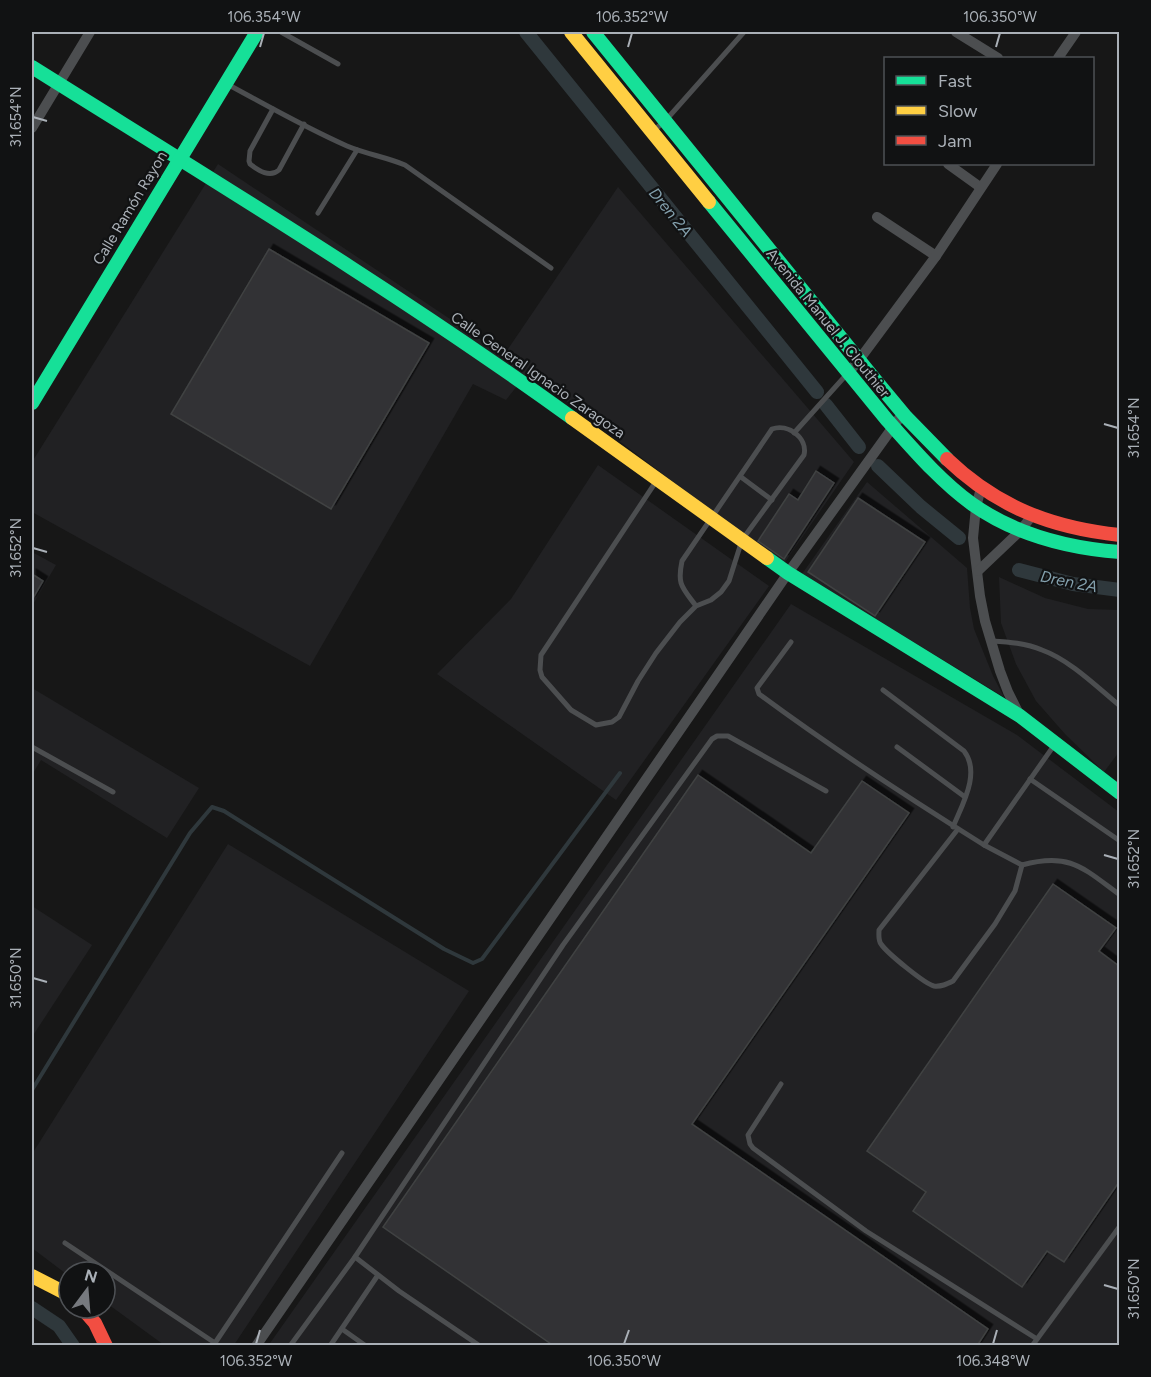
<svg xmlns="http://www.w3.org/2000/svg" width="1151" height="1377" viewBox="0 0 1151 1377" font-family="Figtree,sans-serif">
  <style>
    .built { fill: #212123 }
    .lines { fill: none; stroke-linecap: round; stroke-linejoin: round }
    .stream { stroke: #2f383c; stroke-width: 4 }
    .canal { stroke: #2f383c; stroke-width: 14 }
    .building { fill: #333334; stroke: #404243; stroke-width: 1.5; filter: url(#shadow) }
    .lane { stroke: #4c4e50; stroke-width: 5 }
    .street { stroke: #4c4e50; stroke-width: 10 }
    .fast { stroke: #16e098; stroke-width: 14 }
    .slow { stroke: #ffcf43; stroke-width: 14 }
    .jam { stroke: #f24e42; stroke-width: 14 }
    .ticks { fill: none; stroke: #aab0b7; stroke-width: 2 }
    .labels { text-anchor: middle; stroke-width: 4.5; stroke-linejoin: round; paint-order: stroke }
    .street-label { font-size: 15px; fill: #aab0b7; stroke: #111213 }
    .water-label { font-size: 16px; font-style: italic; fill: #84a1ae; stroke: #111213 }
    .neatline { fill: none; stroke: #aab0b7; stroke-width: 2 }
    .ticks-label { font-size: 15px; text-anchor: middle; fill: #aab0b7 }
  </style>
  <defs>
    <filter id="shadow"><feDropShadow dx="4.5" dy="-4.5" stdDeviation="0" flood-color="#0009"/></filter>
  </defs>
  <rect width="100%" height="100%" fill="#171717"/>
  <!-- built -->
  <g class="built">
    <polygon points="218,164 504,355 618,187 854,462 783,565 528,372 506,400 473,384 310,666 32,512 32,462"/>
    <polygon points="598,465 769,586 616,800 437,674 511,599"/>
    <polygon points="867,482 967,568 970,608 974,629 993,676 1004,697 802,574"/>
    <polygon points="32,552 56,565 32,606"/>
    <polygon points="999,577 1045,598 1088,609 1119,610 1119,752 1104,772 1065,734 1036,701 1016,664 1001,623"/>
    <polygon points="791,604 1017,735 1119,812 1119,1345 268,1346"/>
    <polygon points="32,688 199,788 167,838 41,760 32,775"/>
    <polygon points="228,844 469,991 234,1345 164,1345 105,1302 105,1272 69,1272 69,1276 32,1248 32,1154"/>
    <polygon points="32,906 92,945 32,1037"/>
  </g>
  <g class="lines">
    <!-- stream -->
    <polyline class="stream" points="32,1090 190,833 212,807 224,811 444,949 473,963 482,959 620,773"/>
    <!-- canal -->
    <g class="canal">
      <polyline points="526,32 817,392"/>
      <polyline points="826,405 859,447"/>
      <polyline points="878,466 921,507 959,538"/>
      <polyline points="1019,570 1073,584 1120,590"/>
      <polyline points="32,1308 59,1326 73,1346"/>
    </g>
  </g>
  <!-- building -->
  <g class="building">
    <polygon points="269,249 429,343 331,509 171,414"/>
    <polygon points="816,471 834,483 784,559 758,541 789,494 798,500"/>
    <polygon points="858,498 925,542 875,616 808,572"/>
    <polygon points="32,574 43,581 32,600"/>
    <polygon points="698,775 811,853 862,781 909,813 692,1124 988,1329 977,1346 554,1346 383,1227"/>
    <polygon points="1053,884 1116,928 1099,951 1119,966 1119,1182 1064,1262 1047,1251 1022,1287 913,1211 926,1192 867,1151"/>
  </g>
  <g class="lines">
    <!-- lane -->
    <g class="lane">
      <polyline points="281,32 338,64"/>
      <path d="M227,84C266,105 306,128 347,146C366,154 386,157 405,165L551,268"/>
      <path d="M273,109L250,151L249,161L250,164C259,171 270,178 279,170L304,124"/>
      <polyline points="652,132 666,120 744,32"/>
      <polyline points="318,213 357,150"/>
      <polyline points="794,433 847,374"/>
      <polyline points="741,477 772,500"/>
      <path d="M657,480L541,655L540,670L542,677L571,710L596,725L612,722L619,717L638,681L656,653L680,622L696,606L711,600L721,592L729,581L742,540L804,455C808,438 788,423 772,429L682,561C677,585 682,587 696,606"/>
      <path d="M991,641C1008,642 1026,643 1042,650C1070,660 1097,687 1120,706"/>
      <path d="M791,642L757,688L759,694C832,748 907,797 984,845"/>
      <path d="M883,690L964,751C981,773 962,805 953,827"/>
      <path d="M1055,744L984,845L1022,865C1070,852 1083,868 1120,895"/>
      <polyline points="32,747 113,792"/>
      <polyline points="897,747 965,797"/>
      <polyline points="1030,779 1120,841"/>
      <path d="M958,829L879,930C879,935 878,940 881,944C887,953 925,984 934,986C941,987 947,984 953,981L995,924L1015,891L1022,865"/>
      <polyline points="781,1084 748,1135 750,1144 753,1148 866,1231 1037,1339"/>
      <polyline points="65,1243 215,1343"/>
      <polyline points="342,1329 366,1346"/>
      <polyline points="213,1346 342,1153"/>
      <polyline points="290,1346 355,1257"/>
      <polyline points="330,1346 378,1275"/>
      <polyline points="480,1346 399,1291 355,1257 563,945 712,739 717,736 728,736 826,791"/>
      <polyline points="1032,1346 1120,1226"/>
    </g>
    <!-- street -->
    <g class="street">
      <polyline points="956,32 998,58"/>
      <polyline points="1058,58 1076,32"/>
      <polyline points="32,128 90,32"/>
      <polyline points="948,164 980,187"/>
      <polyline points="877,217 936,256"/>
      <polyline points="848,373 859,360 936,256 997,164"/>
      <polyline points="981,488 976,507 973,538 980,596 985,621 1000,671 1008,692 1020,716"/>
      <polyline points="978,571 1020,531 1031,517"/>
      <polyline points="256,1346 788,573 903,413"/>
    </g>
    <!-- fast -->
    <g class="fast">
      <polyline points="593,32 876,381 906,417 947,459"/>
      <path d="M32,67C214,181 398,292 572,418"/>
      <path d="M709,202L887,420C913,449 940,481 972,504C1016,535 1068,548 1120,552"/>
      <polyline points="32,403 257,32"/>
      <polyline points="767,558 788,573 1020,716 1120,793"/>
    </g>
    <!-- slow -->
    <g class="slow">
      <polyline points="571,32 709,202"/>
      <polyline points="572,418 767,558"/>
      <polyline points="32,1276 69,1295"/>
    </g>
    <!-- jam -->
    <g class="jam">
      <path d="M947,459C997,507 1052,528 1120,535"/>
      <polyline points="82,1308 95,1323 106,1346"/>
    </g>
  </g>
  <!-- ticks -->
  <path class="ticks" d="M260,47L264,33M628,47L632,33M996,47L1000,33M33,117L47,121M1104,424L1118,428M33,548L47,552M1104,855L1118,859M33,978L47,982M1104,1285L1118,1289M256,1344L260,1330M624,1344L629,1330M993,1344L997,1330"/>
  <g class="labels">
    <!-- street labels -->
    <g class="street-label">
      <text transform="translate(130 208) rotate(-59)" y="5">Calle Ramón Rayon</text>
      <text transform="translate(828 323) rotate(51)" y="5">Avenida Manuel J. Clouthier</text>
      <text transform="translate(538 375) rotate(35)" y="5">Calle General Ignacio Zaragoza</text>
    </g>
    <!-- water labels -->
    <g class="water-label">
      <text transform="translate(671 212) rotate(51)" y="6">Dren 2A</text>
      <text transform="translate(1069 581) rotate(11)" y="6">Dren 2A</text>
    </g>
  </g>
  <!-- border -->
  <rect width="1151" height="1377" fill="none" stroke="#111213" stroke-width="66"/>
  <!-- legend -->
  <rect x="884" y="57" width="210" height="108" fill="#111213" stroke="#4e5155" stroke-width="1.5"/>
  <rect x="896" y="76" width="30" height="9" fill="#16e098" stroke="#4e5155" stroke-width="1.5"/>
  <text x="938" y="87" font-size="18" fill="#aab0b7">Fast</text>
  <rect x="896" y="106" width="30" height="9" fill="#ffcf43" stroke="#4e5155" stroke-width="1.5"/>
  <text x="938" y="117" font-size="18" fill="#aab0b7">Slow</text>
  <rect x="896" y="136" width="30" height="9" fill="#f24e42" stroke="#4e5155" stroke-width="1.5"/>
  <text x="938" y="147" font-size="18" fill="#aab0b7">Jam</text>
  <!-- north arrow -->
  <g transform="translate(87 1290) rotate(16)"><circle r="28" fill="#111213" stroke="#4e5155" stroke-width="1.5"/>
  <path d="M0-4.5L10 22L0 15L-10 22Z" fill="#777a7f"/>
  <text y="-9" font-size="16" font-weight="bold" text-anchor="middle" fill="#aab0b7">N</text>
  </g>
  <rect x="33" y="33" width="1085" height="1311" class="neatline"/>
  <g class="ticks-label">
    <text x="264" y="22">106.354°W</text>
    <text x="632" y="22">106.352°W</text>
    <text x="1000" y="22">106.350°W</text>
    <text transform="translate(16 117) rotate(-90)" y="5">31.654°N</text>
    <text transform="translate(1134 428) rotate(-90)" y="5">31.654°N</text>
    <text transform="translate(16 548) rotate(-90)" y="5">31.652°N</text>
    <text transform="translate(1134 859) rotate(-90)" y="5">31.652°N</text>
    <text transform="translate(16 978) rotate(-90)" y="5">31.650°N</text>
    <text transform="translate(1134 1289) rotate(-90)" y="5">31.650°N</text>
    <text x="256" y="1366">106.352°W</text>
    <text x="624" y="1366">106.350°W</text>
    <text x="993" y="1366">106.348°W</text>
  </g>
</svg>
